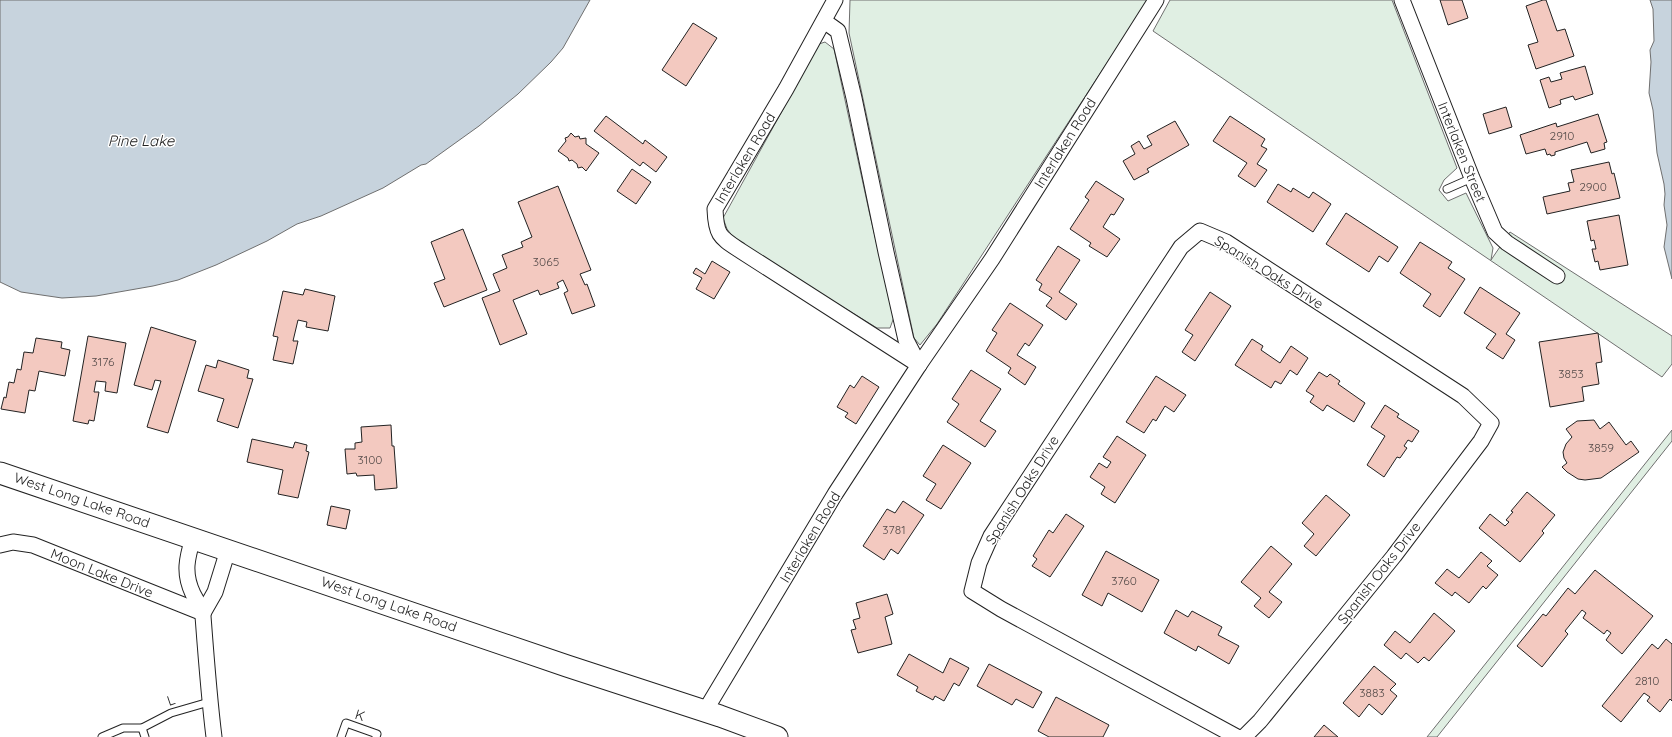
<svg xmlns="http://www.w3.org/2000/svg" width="1672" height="737" viewBox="0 0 1672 737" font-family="Quicksand,sans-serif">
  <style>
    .green { fill: #e0efe3; stroke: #6f6f6f }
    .water { fill: #c7d3dd; stroke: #6f6f6f }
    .building { fill: #f3c9c0; stroke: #222 }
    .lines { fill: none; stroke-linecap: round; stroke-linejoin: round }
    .service-casing { stroke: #222; stroke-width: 9 }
    .minor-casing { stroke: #222; stroke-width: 17 }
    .secondary-casing { stroke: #222; stroke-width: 23 }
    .service { stroke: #fff; stroke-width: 7 }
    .minor { stroke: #fff; stroke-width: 15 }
    .secondary { stroke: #fff; stroke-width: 21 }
    .labels { text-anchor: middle; stroke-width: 3; stroke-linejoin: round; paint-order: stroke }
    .number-label { font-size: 12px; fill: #564c4a }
    .street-label { font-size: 14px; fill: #222; stroke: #fff }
    .water-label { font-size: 15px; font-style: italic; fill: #222; stroke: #fff }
  </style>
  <rect width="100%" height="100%" fill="#fff"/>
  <!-- green -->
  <g class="green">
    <polygon points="850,0 1148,0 937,324 920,345 914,338 849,33"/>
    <polygon points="1170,0 1392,0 1457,168 1444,180 1439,190 1448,201 1466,193 1493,248 1491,260 1510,232 1672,336 1672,364 1662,377 1153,31"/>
    <polygon points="825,42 834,49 869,211 894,317 890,328 877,328 737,242 727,229 723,218 819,44"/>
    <polygon points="1672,430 1672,441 1437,737 1427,737"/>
  </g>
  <!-- water -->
  <g class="water">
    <polygon points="0,0 590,0 563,48 551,62 518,94 479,126 426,164 421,165 383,188 321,216 297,224 267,241 216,265 178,280 153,286 96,296 62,298 21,292 0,282"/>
    <polygon points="1650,0 1672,0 1672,279 1664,247 1667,225 1664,205 1665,194 1664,184 1657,153 1653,110 1649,93 1651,62 1650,50 1654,41 1653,9"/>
  </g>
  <!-- building -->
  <g class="building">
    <polygon points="1440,0 1462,0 1468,18 1448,25"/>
    <polygon points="1543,0 1546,0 1557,31 1565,29 1574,56 1536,69 1528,45 1538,42 1526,6"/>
    <polygon points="693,23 717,38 686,86 662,70"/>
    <polygon points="1585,66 1593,94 1575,100 1573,96 1560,100 1561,104 1549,108 1540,80 1549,77 1551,82 1562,79 1560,73"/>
    <polygon points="1506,107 1512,127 1489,134 1483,114"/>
    <polygon points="1598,114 1607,142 1604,143 1605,149 1591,153 1587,142 1555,152 1555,155 1551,156 1550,154 1547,155 1545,149 1526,154 1520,135 1556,123 1557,127"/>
    <polygon points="606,116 643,144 645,140 667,157 656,172 643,162 640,166 594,131"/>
    <polygon points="1230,116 1265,139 1261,146 1267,149 1257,164 1267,170 1255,187 1238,176 1247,163 1213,141"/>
    <polygon points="1175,121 1189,145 1147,169 1149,172 1134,180 1123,161 1135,154 1131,146 1139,141 1144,149 1152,145 1147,136"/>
    <polygon points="571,133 575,137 579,136 580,139 586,138 586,144 599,153 586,171 582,167 578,168 577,164 572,160 569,161 568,158 558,151 566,141 565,138 568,137"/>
    <polygon points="1609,162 1612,174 1614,173 1620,198 1547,214 1543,197 1570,191 1568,183 1574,182 1571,170"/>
    <polygon points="632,169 651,182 636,204 617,191"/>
    <polygon points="1096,181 1124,199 1114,215 1111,214 1103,227 1120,239 1107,257 1089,246 1091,243 1070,229 1089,200 1085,197"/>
    <polygon points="1278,184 1291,192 1293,188 1309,198 1313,192 1331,204 1313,232 1267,202"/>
    <polygon points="558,186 591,270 580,274 585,285 587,284 595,306 572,314 564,293 568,291 563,280 557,283 559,288 540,295 538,290 513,300 527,334 500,345 482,298 500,291 493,274 507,268 502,255 523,247 521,242 532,237 518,202"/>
    <polygon points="1346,213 1398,247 1388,262 1379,256 1369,272 1326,244"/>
    <polygon points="1619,215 1628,265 1600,270 1598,261 1595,262 1592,249 1596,249 1594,240 1591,241 1587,221"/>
    <polygon points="463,229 487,290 444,307 434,283 445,279 431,242"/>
    <polygon points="1420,242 1452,262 1448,268 1465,279 1440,317 1423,306 1431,294 1400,273"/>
    <polygon points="1058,246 1080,260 1059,292 1077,304 1066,320 1046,306 1052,298 1039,290 1042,284 1036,280"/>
    <polygon points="712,261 730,272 714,299 696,289 702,278 693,273 696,268 705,274"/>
    <polygon points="1480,287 1520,313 1506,334 1515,340 1503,359 1486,348 1496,334 1464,313"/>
    <polygon points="305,289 335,296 328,331 306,327 307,322 298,320 293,341 298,341 293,364 273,360 278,337 273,336 283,291 303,295"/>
    <polygon points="1210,292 1231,306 1195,361 1182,352 1193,335 1185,330"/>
    <polygon points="1010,303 1043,325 1029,346 1025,343 1017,355 1036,367 1025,385 1008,373 1011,368 986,351 997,333 992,330"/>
    <polygon points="151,327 196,341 168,433 147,427 161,381 155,380 152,390 134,385"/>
    <polygon points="1598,333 1602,362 1596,363 1599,384 1582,387 1584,401 1550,407 1539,342"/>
    <polygon points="88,336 126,343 117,393 105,391 106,382 96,381 94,392 99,392 94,421 89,420 88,424 73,421"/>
    <polygon points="36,338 62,342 61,348 70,350 65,376 39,371 35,391 29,390 25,413 1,409 4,397 6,398 9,382 14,383 17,369 21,370 24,352 33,353"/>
    <polygon points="1252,339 1263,346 1261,350 1280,363 1291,346 1308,358 1297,375 1290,370 1281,384 1275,381 1271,388 1235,365"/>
    <polygon points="218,360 249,370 247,378 253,379 238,428 217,421 224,399 198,391 206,365 216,368"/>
    <polygon points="971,370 1001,389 980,421 996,431 985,447 947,422 959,404 952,399"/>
    <polygon points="1319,372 1327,377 1330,374 1340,381 1338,384 1365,403 1354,422 1327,405 1323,411 1310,402 1314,396 1306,391"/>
    <polygon points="862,376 879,387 856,424 845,417 848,413 837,407 850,385 854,388"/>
    <polygon points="1156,376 1186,395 1174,412 1165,406 1156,421 1153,419 1144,433 1126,422"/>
    <polygon points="1385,405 1399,414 1397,417 1419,431 1412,442 1408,440 1404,446 1407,448 1400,458 1397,457 1384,477 1367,465 1385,436 1371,427"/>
    <polygon points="1594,420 1600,429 1609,422 1626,445 1631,441 1639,452 1601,478 1585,480 1578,479 1567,472 1562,467 1567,463 1564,458 1563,452 1566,444 1572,437 1566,429 1577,421"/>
    <polygon points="391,425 392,446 394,446 397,488 375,490 374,475 357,476 356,473 347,474 345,449 355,449 355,443 362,442 361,427"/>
    <polygon points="1117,436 1146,455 1115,503 1101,494 1105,487 1090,477 1099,463 1107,468 1111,462 1103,457"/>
    <polygon points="252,439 293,448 295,442 307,445 306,451 309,452 298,498 278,494 283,470 247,462"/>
    <polygon points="943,445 971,463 941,509 926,500 936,484 923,476"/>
    <polygon points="1527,492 1555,515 1542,531 1544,533 1520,562 1479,528 1490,514 1505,526 1509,522 1506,520 1513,512 1511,511"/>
    <polygon points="1326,495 1350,515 1316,556 1304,546 1314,534 1302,523"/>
    <polygon points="903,501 924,515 898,554 891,549 884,560 863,546 887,509 895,513"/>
    <polygon points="331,506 350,510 346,529 327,525"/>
    <polygon points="1066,514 1084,526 1050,577 1032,566 1037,559 1033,556 1049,530 1053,533"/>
    <polygon points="1271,546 1292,564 1269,592 1282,602 1269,618 1254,606 1261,598 1241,582"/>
    <polygon points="1106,551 1159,580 1142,612 1108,593 1102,606 1082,595"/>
    <polygon points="1481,552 1492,561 1487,566 1498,575 1486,589 1483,586 1469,603 1455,592 1452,596 1435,583 1447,569 1459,578"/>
    <polygon points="1595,570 1653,616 1622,654 1606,640 1611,633 1607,630 1604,634 1583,618 1586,613 1582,610 1565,631 1568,634 1542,667 1517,646 1543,614 1546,616 1568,588 1575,594"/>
    <polygon points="887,594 893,614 885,617 892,644 858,653 851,630 856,629 853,620 860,618 856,603"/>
    <polygon points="1176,610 1188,617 1192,611 1222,627 1218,635 1239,646 1229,664 1198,646 1196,651 1164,633"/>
    <polygon points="1434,613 1455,631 1429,661 1424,657 1418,663 1406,653 1401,659 1384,645 1395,631 1410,643"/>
    <polygon points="1666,639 1672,644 1672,701 1670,699 1660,712 1647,701 1650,697 1644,693 1621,722 1602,706 1652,644 1658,649"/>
    <polygon points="909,654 943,673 950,658 969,668 959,686 954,683 944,701 935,696 933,700 916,691 918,687 897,675"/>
    <polygon points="989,664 1042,692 1033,708 1016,699 1012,705 977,686"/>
    <polygon points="1374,666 1396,684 1390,690 1397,696 1382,715 1369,704 1359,717 1343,703"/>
    <polygon points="1056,697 1109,725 1103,737 1049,737 1038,731"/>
    <polygon points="1324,725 1338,737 1314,737"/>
  </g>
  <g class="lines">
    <defs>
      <g id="service">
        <polyline points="1447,189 1472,178"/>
        <polyline points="142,728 145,737"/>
        <polyline points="102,737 123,728 142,728 171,713 209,702"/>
        <polyline points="341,737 346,723 377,734 376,737"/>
      </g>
      <g id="minor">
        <path d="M835,0L786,89L715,209C716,236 720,237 741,251L919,365"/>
        <polyline points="1402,0 1472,178 1495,232 1507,243 1557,276"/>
        <polyline points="824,21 838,31 854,98 886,252 906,340 919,365"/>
        <path d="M193,538C187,558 183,573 193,594C196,600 202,608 203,616C206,656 209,697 214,737"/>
        <polyline points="0,545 13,542 33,545 203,613"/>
        <polyline points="203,613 215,592 228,550"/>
        <polyline points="705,711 835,494 919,365 992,259 1156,0"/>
        <polyline points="1237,737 1001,609 972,591 979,563 991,536 1181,247 1200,231 1226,242 1463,396 1491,423 1481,441 1394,556 1260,721 1244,737"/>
      </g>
      <polyline id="secondary" points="0,473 567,666 720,716 777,737"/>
    </defs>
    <!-- service casing -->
    <use href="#service" class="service-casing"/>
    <!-- minor casing -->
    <use href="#minor" class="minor-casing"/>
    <!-- secondary casing -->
    <use href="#secondary" class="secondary-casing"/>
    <!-- service -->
    <use href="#service" class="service"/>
    <!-- minor -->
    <use href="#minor" class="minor"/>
    <!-- secondary -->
    <use href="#secondary" class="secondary"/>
  </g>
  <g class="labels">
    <!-- number labels -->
    <g class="number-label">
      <text x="1562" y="140">2910</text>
      <text x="1593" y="191">2900</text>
      <text x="546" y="266">3065</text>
      <text x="103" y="366">3176</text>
      <text x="1571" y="378">3853</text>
      <text x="1601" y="452">3859</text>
      <text x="370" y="464">3100</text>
      <text x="894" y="534">3781</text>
      <text x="1124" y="585">3760</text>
      <text x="1647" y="685">2810</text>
      <text x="1372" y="697">3883</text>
    </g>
    <!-- street labels -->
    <g class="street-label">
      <text transform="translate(1065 143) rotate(-58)" y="5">Interlaken Road</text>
      <text transform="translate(1462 152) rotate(68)" y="5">Interlaken Street</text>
      <text transform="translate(745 158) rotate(-59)" y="5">Interlaken Road</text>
      <text transform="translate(1269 272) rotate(32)" y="5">Spanish Oaks Drive</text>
      <text transform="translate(1022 490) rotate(-58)" y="5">Spanish Oaks Drive</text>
      <text transform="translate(82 500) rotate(19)" y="5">West Long Lake Road</text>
      <text transform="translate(810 537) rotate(-59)" y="5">Interlaken Road</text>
      <text transform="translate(102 573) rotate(22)" y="5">Moon Lake Drive</text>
      <text transform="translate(1379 573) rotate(-52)" y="5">Spanish Oaks Drive</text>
      <text transform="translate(389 604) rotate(19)" y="5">West Long Lake Road</text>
      <text transform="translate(171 700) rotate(-19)" y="5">L</text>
      <text transform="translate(360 715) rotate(17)" y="5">K</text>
    </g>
    <!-- water labels -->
    <g class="water-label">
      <text x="141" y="146">Pine Lake</text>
    </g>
  </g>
</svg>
